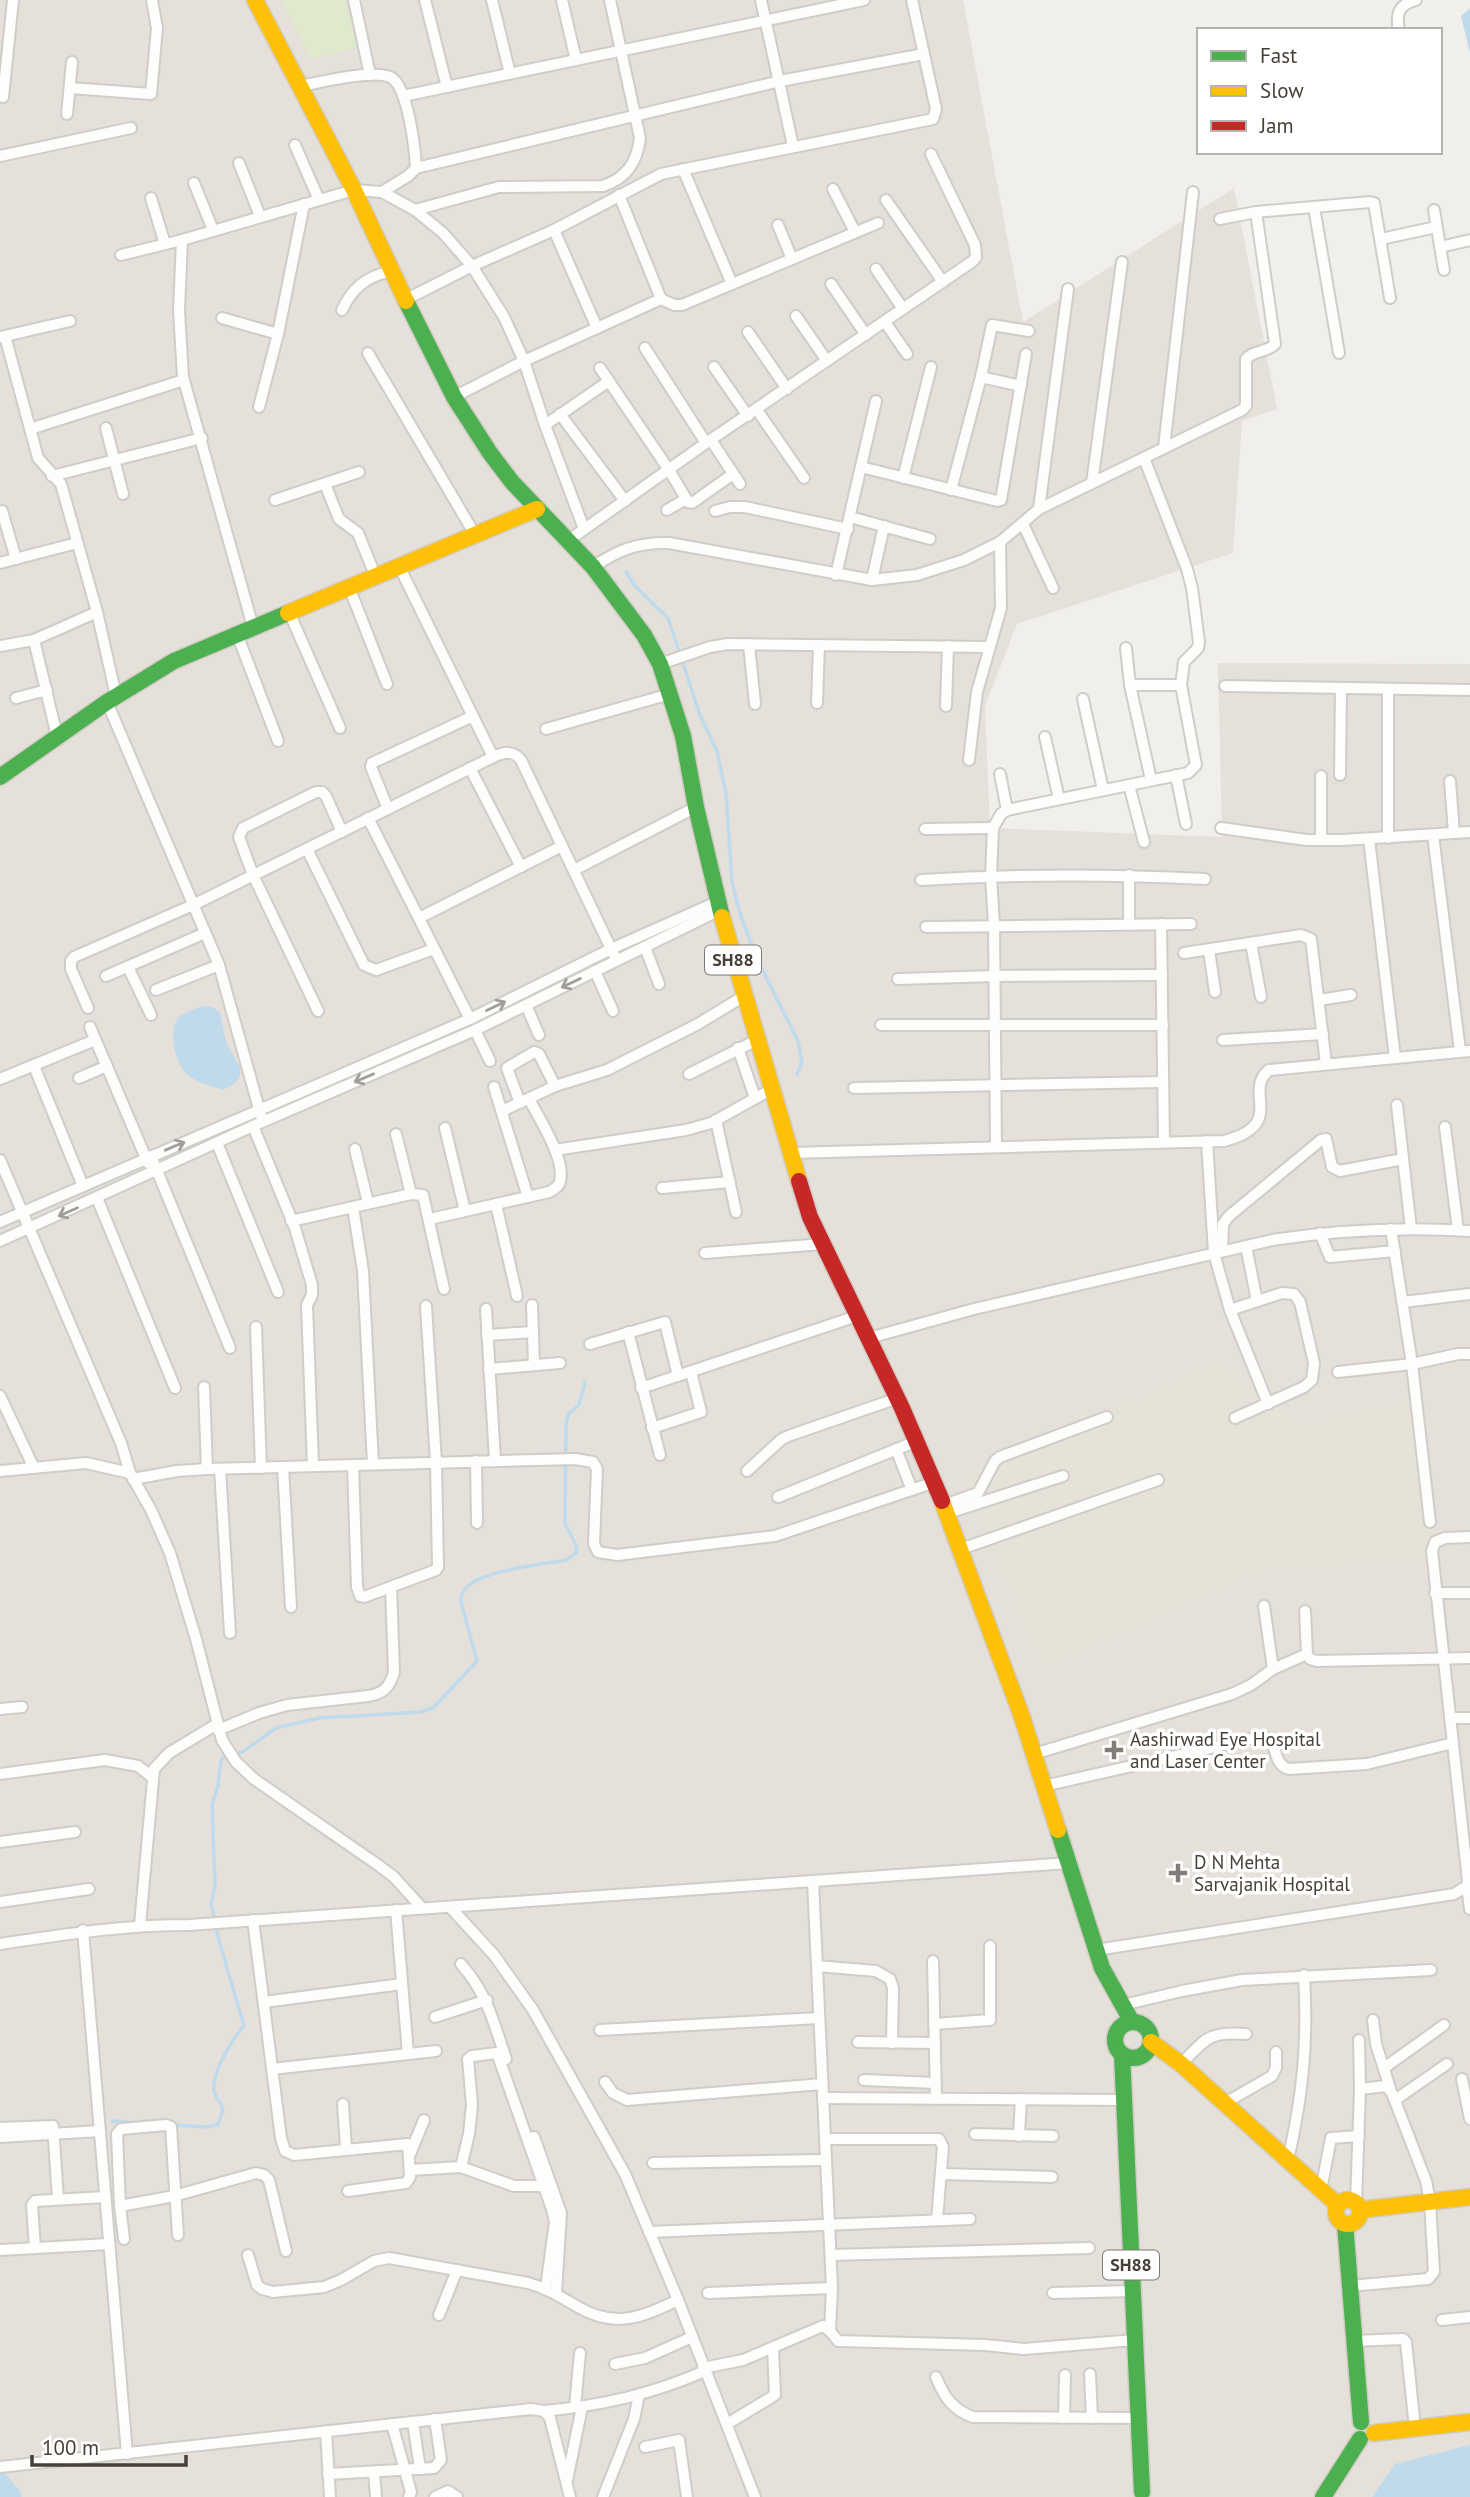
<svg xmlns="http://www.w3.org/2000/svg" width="1470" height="2497" viewBox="0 0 1470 2497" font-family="'PT Sans',sans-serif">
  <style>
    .residential { fill: #e5e0d9 }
    .education { fill: #e7e2d7 }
    .green { fill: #dfe9cd }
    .water { fill: #bfdbeb }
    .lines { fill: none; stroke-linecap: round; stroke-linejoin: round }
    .stream { stroke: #bfdbeb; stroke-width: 3.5 }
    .river { stroke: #bfdbeb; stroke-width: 19 }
    .street-casing { stroke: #cfcdc9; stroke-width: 14 }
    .fast-casing { stroke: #d0ccc3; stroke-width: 19 }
    .slow-casing { stroke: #d0ccc3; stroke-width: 19 }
    .jam-casing { stroke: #d0ccc3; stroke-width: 19 }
    .street { stroke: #fdfdfc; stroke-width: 10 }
    .fast { stroke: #4caf50; stroke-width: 16 }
    .slow { stroke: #ffc107; stroke-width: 16 }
    .jam { stroke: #c62828; stroke-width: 16 }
    .oneway { stroke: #a29e9a }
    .poi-dot { fill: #827d77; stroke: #fff; stroke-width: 2.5 }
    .labels { text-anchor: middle; stroke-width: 7; stroke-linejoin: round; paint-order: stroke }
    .shield { fill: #fff; stroke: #7e7974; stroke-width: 2 }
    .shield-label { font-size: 18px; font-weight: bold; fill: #464038 }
    .poi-label { font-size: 19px; fill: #464038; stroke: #fff; text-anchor: start }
  </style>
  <rect width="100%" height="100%" fill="#f1efeb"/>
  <!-- residential -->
  <polygon class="residential" points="0,0 963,0 1023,322 1234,188 1277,409 1242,421 1233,553 1017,624 985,706 990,828 1222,837 1218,663 1470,664 1470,2497 0,2497"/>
  <!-- education -->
  <polygon class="education" points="1217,1360 1303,1425 1419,1398 1436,1561 1272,1568 1042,1669 963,1477"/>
  <!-- green -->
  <polygon class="green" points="281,0 345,0 357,48 310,59"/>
  <!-- water -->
  <g class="water">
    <polygon points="1470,8 1470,53 1461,16"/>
    <path d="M206,1006L214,1008L220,1013L226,1042L240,1068V1076L236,1083L223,1090C212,1086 197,1083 188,1075C176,1066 168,1032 177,1020C182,1012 198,1007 206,1006Z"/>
    <polygon points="1470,2445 1470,2497 1372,2497 1395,2464"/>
  </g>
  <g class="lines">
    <!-- stream -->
    <g class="stream">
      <polyline points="626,572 635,586 668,618 701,718 717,751 726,794 732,882 741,917 759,963 798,1041 802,1062 797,1074"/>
      <polyline points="112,2121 138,2123"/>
      <path d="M174,2125L209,2127L218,2124L223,2110C221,2102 215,2097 214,2090C211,2074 233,2038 244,2026L218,1937L211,1904L215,1885L212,1805L218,1786L221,1761L224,1757L244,1751L276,1728L319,1718L421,1712L434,1707L477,1661L461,1602C457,1571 542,1565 566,1560L577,1552L576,1545L565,1524L566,1424L569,1413L579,1405L585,1382"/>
    </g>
    <!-- river -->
    <polyline class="river" points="0,2482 12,2497"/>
    <defs>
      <g id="street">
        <polyline points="354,0 370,75"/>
        <polyline points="425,0 447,87"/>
        <polyline points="492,0 510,74"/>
        <polyline points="562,0 576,60"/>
        <polyline points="761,0 793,146"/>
        <path d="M1399,30C1395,13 1400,4 1416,0"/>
        <path d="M299,86C319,83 376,68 392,78C408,89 415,148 416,168L408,176L382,192"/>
        <polyline points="70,88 151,94 157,28 152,0"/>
        <polyline points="403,96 864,0"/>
        <polyline points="3,97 13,0"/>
        <polyline points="67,114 72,62"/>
        <polyline points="295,145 319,200"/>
        <polyline points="0,156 131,128"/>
        <polyline points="239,163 260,216"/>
        <polyline points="416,168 780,81 924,54"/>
        <polyline points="683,169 732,284"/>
        <polyline points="194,183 213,230"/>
        <polyline points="833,189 855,232"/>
        <polyline points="619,195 661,299 674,305 682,305 878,223"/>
        <polyline points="151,198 165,244"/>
        <polyline points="886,200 943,282"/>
        <polyline points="1314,207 1339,353"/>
        <path d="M415,210L499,187L603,186C627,178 637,162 640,138L610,0"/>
        <polyline points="1434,210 1444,270"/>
        <polyline points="1220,219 1256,212 1370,202 1374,203 1390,298"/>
        <polyline points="778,225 792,259"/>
        <polyline points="554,230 597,328"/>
        <polyline points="1381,239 1436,227"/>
        <polyline points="182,240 179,311 183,377 253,627"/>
        <polyline points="1440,247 1470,240"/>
        <polyline points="121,255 182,240 354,190 382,192 415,210 443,233 472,266 504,317 524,361 545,425 584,529"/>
        <polyline points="876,269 903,309"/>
        <polyline points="831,284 866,335"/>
        <polyline points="405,300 472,266 554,230 661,174 933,119 936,109 912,0"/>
        <path d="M342,310C353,287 366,277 391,271"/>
        <polyline points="796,316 827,361"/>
        <polyline points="222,318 278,334"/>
        <polyline points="885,322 907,354"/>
        <polyline points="748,332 787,389"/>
        <polyline points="5,336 38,458 61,484 97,612 116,696"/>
        <polyline points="1,337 70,321"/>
        <polyline points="645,348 706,443"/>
        <polyline points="368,353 474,533"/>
        <polyline points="714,367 748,416"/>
        <polyline points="600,368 669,470 688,502 692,503 733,474"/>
        <polyline points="981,377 992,325 1029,331"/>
        <polyline points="454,397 524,361 661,299"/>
        <polyline points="259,407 278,334 304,204"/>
        <polyline points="757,410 804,478"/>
        <polyline points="560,414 625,501"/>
        <polyline points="545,425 609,381"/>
        <polyline points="106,428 123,494"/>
        <polyline points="30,429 184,380"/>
        <polyline points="711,440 740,484"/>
        <polyline points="1164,448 1193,192"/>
        <polyline points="861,467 997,501 1001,500 1026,354"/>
        <polyline points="52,476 202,438"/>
        <polyline points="903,478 931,367"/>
        <polyline points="1092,483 1122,262"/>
        <polyline points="325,484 339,519 358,533 375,575"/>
        <polyline points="951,490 981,377 1021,386"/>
        <polyline points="275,500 359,472"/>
        <polyline points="1039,509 1068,289"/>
        <polyline points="667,510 686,499"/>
        <polyline points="2,511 16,559"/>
        <polyline points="715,511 730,507 745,507 848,529"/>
        <polyline points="850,517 930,539"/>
        <polyline points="1023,524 1053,588"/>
        <polyline points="569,540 706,443 973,261 976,257 975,245 931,154"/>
        <polyline points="0,563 77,543"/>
        <polyline points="399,566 493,757"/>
        <path d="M593,567C618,550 638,542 669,543L872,580L917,575L964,560L1000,542L1039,509L1242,410L1246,406V359C1253,350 1267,353 1275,344L1256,212"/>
        <polyline points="836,575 876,401"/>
        <polyline points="872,580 884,526"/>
        <polyline points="349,587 387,684"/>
        <polyline points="289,612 340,728"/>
        <polyline points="237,634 278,741"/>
        <polyline points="34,640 57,736"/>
        <polyline points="749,644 755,704"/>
        <polyline points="0,646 34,640 97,612"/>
        <polyline points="1126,648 1130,685 1151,780"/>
        <polyline points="660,664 710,647 728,644 989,647"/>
        <polyline points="1130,685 1181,685"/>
        <polyline points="1225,686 1470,690"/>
        <polyline points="16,698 47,690"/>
        <polyline points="1083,699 1103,790"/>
        <polyline points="107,702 219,965 261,1116"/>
        <polyline points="817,703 819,645"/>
        <polyline points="946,706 948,646"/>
        <polyline points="546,729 670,694"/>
        <polyline points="1045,737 1059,799"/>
        <polyline points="969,760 977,692 1001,608 1000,542"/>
        <polyline points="470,768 521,867"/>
        <polyline points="1000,774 1007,810"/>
        <polyline points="1176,775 1186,824"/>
        <polyline points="1340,775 1341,688"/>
        <polyline points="1321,776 1321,840"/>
        <polyline points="1450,781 1454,833"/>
        <polyline points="1129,785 1144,842"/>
        <polyline points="388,809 371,767 372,763 473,716"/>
        <polyline points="368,818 470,1019"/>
        <polyline points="1221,828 1307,840 1342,840 1470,832"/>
        <polyline points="925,829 993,828"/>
        <polyline points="1433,835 1460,1051"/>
        <polyline points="1388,838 1388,689"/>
        <polyline points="1369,839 1395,1058"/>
        <polyline points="307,849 364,965 376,970 434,949"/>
        <polyline points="574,870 696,807"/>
        <polyline points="1129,875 1129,924"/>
        <path d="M921,880C1016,874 1110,874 1205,879"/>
        <polyline points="419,918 562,846"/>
        <polyline points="1161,924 1164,1142"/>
        <polyline points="926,927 1191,924"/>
        <polyline points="1251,943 1261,997"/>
        <polyline points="645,947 659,984"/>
        <polyline points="1209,950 1215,992"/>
        <polyline points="1184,953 1301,935 1311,939 1326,1064"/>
        <polyline points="128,967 151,1015"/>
        <polyline points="595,971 613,1011"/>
        <polyline points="106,976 205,933"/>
        <polyline points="898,979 994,976 1162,975"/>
        <polyline points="156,990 219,965"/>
        <polyline points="1319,1000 1351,995"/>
        <polyline points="526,1005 539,1035"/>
        <path d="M88,1008L71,969V961L74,957L193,905L493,757C504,752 513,750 521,760L614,955"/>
        <polyline points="318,1011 253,875 239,837 243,828 316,792 322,792 326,796 342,832"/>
        <polyline points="881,1025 1163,1025"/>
        <polyline points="90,1027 148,1163"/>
        <polyline points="475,1030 490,1061"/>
        <polyline points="1223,1040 1323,1034"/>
        <polyline points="738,1048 755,1098"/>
        <polyline points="34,1066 83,1186"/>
        <polyline points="689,1074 757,1040"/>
        <polyline points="79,1078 107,1066"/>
        <polyline points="0,1079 95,1040"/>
        <polyline points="494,1087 528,1197"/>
        <polyline points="854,1088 1163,1082"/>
        <polyline points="520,1103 507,1068 534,1052 539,1054 555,1086"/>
        <polyline points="1397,1105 1411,1229"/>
        <polyline points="502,1111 555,1086 607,1070 698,1024 744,996"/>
        <polyline points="716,1120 736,1212"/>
        <polyline points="253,1126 295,1228 312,1285 312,1295 307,1305 313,1466"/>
        <polyline points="1445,1127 1458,1230"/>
        <polyline points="445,1128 465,1211"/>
        <polyline points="396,1134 411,1194"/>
        <polyline points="1207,1141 1214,1253 1230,1310 1268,1404"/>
        <polyline points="217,1143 278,1292"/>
        <polyline points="996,1147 994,925 991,876 993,828 1001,814 1007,810 1188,773 1196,765 1181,685 1184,662 1198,648 1199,642 1192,588 1187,569 1144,458"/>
        <polyline points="355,1149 368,1203"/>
        <polyline points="555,1150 686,1130 711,1123 772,1089"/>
        <path d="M791,1153L1224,1141C1288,1124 1242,1092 1269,1070L1470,1051"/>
        <polyline points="151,1156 230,1348"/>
        <polyline points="0,1160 121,1443 130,1473 151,1510 170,1553 196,1639 222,1740 236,1762 254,1779 378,1865 394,1877 422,1908"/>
        <polyline points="662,1188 730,1182"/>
        <polyline points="97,1198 175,1388"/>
        <polyline points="496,1204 517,1296"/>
        <polyline points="353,1207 363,1271 373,1464"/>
        <path d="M430,1219L549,1192C554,1189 559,1187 560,1181C566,1160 539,1118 529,1099"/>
        <polyline points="291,1221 411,1194 423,1195 444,1289"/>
        <polyline points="0,1222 470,1019 611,949 719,901"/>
        <polyline points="1391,1229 1412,1364 1430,1522"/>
        <polyline points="1320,1233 1330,1257 1395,1251"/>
        <polyline points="0,1241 253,1126 475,1030 720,910"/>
        <polyline points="1246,1246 1257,1301"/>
        <polyline points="1222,1251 1223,1224 1229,1216 1321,1140 1326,1139 1332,1167 1340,1171 1403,1159"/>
        <polyline points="705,1253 823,1244"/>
        <polyline points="1403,1302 1470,1294"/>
        <polyline points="532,1305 534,1365"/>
        <polyline points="486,1309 495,1460"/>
        <polyline points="1230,1310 1282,1293 1294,1294 1300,1302 1314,1363 1312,1380 1304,1387 1235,1418"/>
        <polyline points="256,1327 261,1468"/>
        <polyline points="628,1332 660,1455"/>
        <polyline points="487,1335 533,1332"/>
        <path d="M869,1338L974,1309L1272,1240C1337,1230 1404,1227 1470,1231"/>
        <polyline points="590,1344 665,1322 678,1376"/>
        <polyline points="489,1369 560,1363"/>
        <polyline points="1338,1372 1412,1364 1458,1354 1470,1354"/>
        <polyline points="204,1387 207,1469"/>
        <polyline points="641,1388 857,1316"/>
        <polyline points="0,1396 34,1468"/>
        <polyline points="652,1428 701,1412 691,1372"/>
        <polyline points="896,1449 912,1490"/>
        <polyline points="476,1461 477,1523"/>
        <polyline points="353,1465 357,1587 360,1596 364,1597 436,1570 438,1567 436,1462 426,1306"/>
        <polyline points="283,1467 291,1607"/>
        <polyline points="220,1469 230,1633"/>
        <polyline points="0,1471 86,1463 130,1473"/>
        <polyline points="747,1471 782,1439 791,1435 898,1398"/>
        <polyline points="133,1479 177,1471 207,1469 575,1459 593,1462 597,1469 594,1544 598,1552 617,1555 775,1536 935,1482"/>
        <polyline points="778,1497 917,1441"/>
        <polyline points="944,1505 978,1493 995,1461 1000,1457 1107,1417"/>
        <polyline points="948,1513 1063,1476"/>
        <polyline points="961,1549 1158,1480"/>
        <polyline points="1435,1593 1470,1593"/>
        <polyline points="1264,1606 1273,1669"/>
        <polyline points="1305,1611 1307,1654 1310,1659 1317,1661 1470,1658"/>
        <polyline points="0,1709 22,1707"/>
        <polyline points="1450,1718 1470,1718"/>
        <path d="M218,1730L259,1713L287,1705L368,1696C383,1694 390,1687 394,1672L391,1587"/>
        <polyline points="1034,1754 1232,1694 1251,1685 1273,1669 1307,1654"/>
        <polyline points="0,1774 105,1760 138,1766 152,1777"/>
        <path d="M1044,1786L1263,1736C1280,1742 1271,1764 1289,1769L1367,1764L1453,1743"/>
        <polyline points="0,1842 75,1832"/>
        <polyline points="813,1881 832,2288 830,2331"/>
        <polyline points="1470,1887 1467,1886 1470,1909"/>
        <polyline points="0,1902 89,1889"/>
        <polyline points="450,1907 494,1955 533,2010 625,2174 678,2300 755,2497"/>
        <polyline points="396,1910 408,2054"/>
        <polyline points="253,1920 281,2138 285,2151 294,2155 408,2144 410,2177 406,2183 348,2191"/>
        <polyline points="140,1925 154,1769 169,1753 217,1724"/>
        <polyline points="83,1930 127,2454"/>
        <path d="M0,1944C66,1934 121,1925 189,1925L1069,1863"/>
        <polyline points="1096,1950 1454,1894 1467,1886 1468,1881 1432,1551 1435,1542 1445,1538 1470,1537"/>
        <polyline points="933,1961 936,2099"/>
        <path d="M461,1964C488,1995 493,2021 506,2059"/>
        <polyline points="817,1966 876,1971 890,1979 893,1988 892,2043"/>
        <polyline points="264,2002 402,1984"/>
        <polyline points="1123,2005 1182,1991 1242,1980 1431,1970"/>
        <polyline points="435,2017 487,2000"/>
        <polyline points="1373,2020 1376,2044 1390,2088"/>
        <polyline points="934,2024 990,2020 990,1946"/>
        <polyline points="600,2030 819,2018"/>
        <polyline points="858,2042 935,2043"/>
        <path d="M1181,2064C1206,2039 1208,2031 1246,2034"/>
        <polyline points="1384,2068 1444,2025"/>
        <polyline points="272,2069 436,2051"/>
        <polyline points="1462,2079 1470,2119"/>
        <polyline points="864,2080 936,2083"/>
        <polyline points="605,2082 613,2093 627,2100 822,2084"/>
        <polyline points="823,2098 1124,2100"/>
        <polyline points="1395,2100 1447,2064"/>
        <polyline points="1225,2103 1272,2076 1276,2068 1276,2052"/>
        <polyline points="343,2104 346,2149"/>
        <polyline points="0,2128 53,2126 58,2199"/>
        <polyline points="975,2134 1053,2136"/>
        <polyline points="1019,2136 1021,2099"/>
        <polyline points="0,2137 100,2131"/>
        <polyline points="534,2137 561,2213 556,2293"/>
        <polyline points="825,2139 939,2139 943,2147 937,2220"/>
        <polyline points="410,2154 424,2120"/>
        <path d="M1288,2160C1303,2094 1308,2043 1304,1975"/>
        <polyline points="653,2163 826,2160"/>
        <polyline points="461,2167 469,2134 472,2105 468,2059 472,2056 497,2053 552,2209 555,2222 546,2288"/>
        <polyline points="410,2170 461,2167 514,2186 543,2186"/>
        <polyline points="941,2174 1052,2177"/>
        <polyline points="1321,2190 1331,2138 1359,2136"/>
        <polyline points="1356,2203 1360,2089 1359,2040"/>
        <polyline points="120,2206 174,2196 256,2173 264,2175 269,2180 286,2251"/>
        <polyline points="649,2232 970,2219"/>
        <polyline points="124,2239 120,2206 117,2134 121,2129 166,2125 171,2127 178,2235"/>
        <polyline points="35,2248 32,2205 35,2201 105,2197"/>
        <polyline points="0,2250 109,2244"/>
        <path d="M248,2255L257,2285L262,2289L273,2292L324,2287L341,2280L374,2261L389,2258L528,2283C547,2288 561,2297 578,2307C616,2329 642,2317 678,2300"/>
        <polyline points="831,2255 1089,2248"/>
        <polyline points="1350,2286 1428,2279 1434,2272 1430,2202 1426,2181 1392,2093 1386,2086 1360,2089"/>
        <polyline points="708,2293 832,2288"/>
        <polyline points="1053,2293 1133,2291"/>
        <polyline points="439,2315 457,2270"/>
        <polyline points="1442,2320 1470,2317"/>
        <polyline points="1354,2341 1403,2339 1406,2342 1415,2428"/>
        <polyline points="615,2364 645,2358 692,2337"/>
        <polyline points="703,2368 743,2360 823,2326 830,2331 838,2341 985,2345 1024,2349 1135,2340"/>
        <polyline points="1090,2374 1092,2418"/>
        <path d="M936,2377C944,2397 953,2410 973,2417L1138,2418"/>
        <polyline points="575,2407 580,2353"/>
        <path d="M544,2411C604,2405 649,2395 705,2371"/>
        <polyline points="1064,2418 1065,2375"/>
        <polyline points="413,2422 420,2469"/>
        <polyline points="392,2424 411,2492 409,2497"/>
        <polyline points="727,2424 775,2395 773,2348"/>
        <polyline points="326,2431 330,2497"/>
        <polyline points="645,2447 679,2440 687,2497"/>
        <polyline points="0,2467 531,2409 544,2411 550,2418 570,2497"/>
        <polyline points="374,2472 376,2497"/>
        <polyline points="328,2474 434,2468 441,2460 435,2419"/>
        <polyline points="567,2480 582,2407"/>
        <polyline points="435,2497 448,2491 457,2497"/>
        <polyline points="603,2497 634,2419 639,2395"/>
      </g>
      <g id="fast">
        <polyline points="406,301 454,397 490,453 512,482 593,567 644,635 660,664 683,736 696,807 722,917"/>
        <polyline points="0,777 107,702 174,661 288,613"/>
        <polyline points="1058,1830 1102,1968 1132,2022"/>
        <circle cx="1133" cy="2040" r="18"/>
        <polyline points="1122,2054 1142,2492"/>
        <polyline points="1345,2224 1361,2422"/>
        <polyline points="1323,2497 1360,2439"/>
      </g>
      <g id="slow">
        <polyline points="255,0 354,190 406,301"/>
        <polyline points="288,613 537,509"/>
        <polyline points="722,917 799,1181"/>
        <polyline points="942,1501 1021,1714 1058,1830"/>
        <polyline points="1151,2042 1181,2064 1338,2205"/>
        <circle cx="1348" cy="2212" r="12"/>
        <polyline points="1360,2210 1470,2197"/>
        <polyline points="1374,2433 1470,2422"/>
      </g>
      <polyline id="jam" points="799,1181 810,1217 902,1408 942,1501"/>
    </defs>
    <!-- street casing -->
    <use href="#street" class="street-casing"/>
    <!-- fast casing -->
    <use href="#fast" class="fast-casing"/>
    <!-- slow casing -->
    <use href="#slow" class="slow-casing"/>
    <!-- jam casing -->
    <use href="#jam" class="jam-casing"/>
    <!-- street -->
    <use href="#street" class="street"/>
    <!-- fast -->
    <use href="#fast" class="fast"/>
    <!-- slow -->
    <use href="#slow" class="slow"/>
    <!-- jam -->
    <use href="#jam" class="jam"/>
  </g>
  <!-- one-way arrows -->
  <defs><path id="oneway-shaft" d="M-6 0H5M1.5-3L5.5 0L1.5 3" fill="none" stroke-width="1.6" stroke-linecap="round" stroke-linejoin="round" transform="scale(1.75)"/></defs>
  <g class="oneway">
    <use href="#oneway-shaft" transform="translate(571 983) rotate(154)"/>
    <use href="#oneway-shaft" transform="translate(496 1006) rotate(-26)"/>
    <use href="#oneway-shaft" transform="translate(364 1078) rotate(157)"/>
    <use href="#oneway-shaft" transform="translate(175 1146) rotate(-23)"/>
    <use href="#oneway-shaft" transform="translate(68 1212) rotate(156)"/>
  </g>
  <!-- markers -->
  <g class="poi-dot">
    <path d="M1110.5 1739.5h7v7h7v7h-7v7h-7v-7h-7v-7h7z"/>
    <path d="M1174.5 1862.5h7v7h7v7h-7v7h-7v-7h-7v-7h7z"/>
  </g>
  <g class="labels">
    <!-- shield labels -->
    <g class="shield">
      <rect x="705" y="945.5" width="56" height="29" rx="5"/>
      <rect x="1103" y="2250.5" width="56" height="29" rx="5"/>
    </g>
    <g class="shield-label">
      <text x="733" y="966">SH88</text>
      <text x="1131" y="2271">SH88</text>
    </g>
    <!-- poi labels -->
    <g class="poi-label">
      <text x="1130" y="1746">Aashirwad Eye Hospital<tspan x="1130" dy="22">and Laser Center</tspan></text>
      <text x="1194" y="1869">D N Mehta<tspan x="1194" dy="22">Sarvajanik Hospital</tspan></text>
    </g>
  </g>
  <!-- legend -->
  <rect x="1197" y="28" width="245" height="126" fill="#ffffff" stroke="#b5b3af" stroke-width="2"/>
  <rect x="1211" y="51" width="35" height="10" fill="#4caf50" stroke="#b5b3af" stroke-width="2"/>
  <text x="1260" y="63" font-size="21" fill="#464038">Fast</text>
  <rect x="1211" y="86" width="35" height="10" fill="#ffc107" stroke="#b5b3af" stroke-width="2"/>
  <text x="1260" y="98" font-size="21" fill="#464038">Slow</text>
  <rect x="1211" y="121" width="35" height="10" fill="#c62828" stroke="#b5b3af" stroke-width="2"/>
  <text x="1260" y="133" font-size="21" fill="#464038">Jam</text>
  <!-- scale -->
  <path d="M32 2455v10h154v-10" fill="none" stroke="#464038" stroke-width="3.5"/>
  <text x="42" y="2455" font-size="21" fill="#464038" stroke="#ffffff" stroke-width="5" paint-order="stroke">100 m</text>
</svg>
